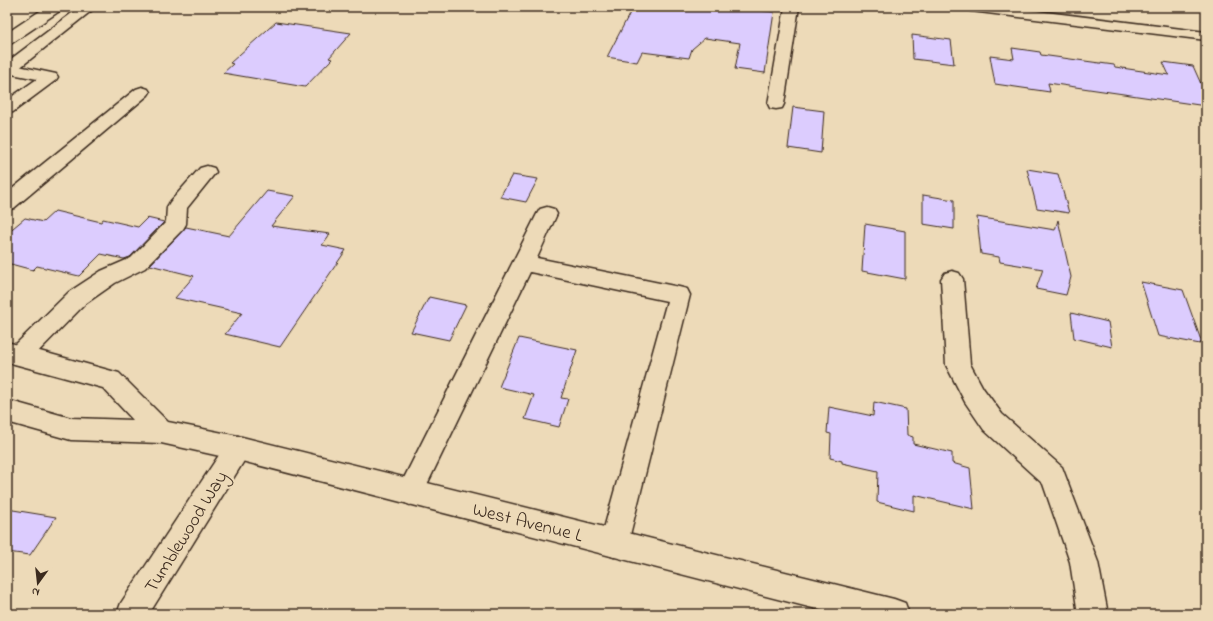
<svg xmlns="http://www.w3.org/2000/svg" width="1213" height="621" viewBox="0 0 1213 621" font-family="'Indie Flower',sans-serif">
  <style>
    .building { fill: #dcccfe; stroke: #3b2a1e }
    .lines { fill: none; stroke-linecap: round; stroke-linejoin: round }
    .minor-casing { stroke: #3b2a1e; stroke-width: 3 }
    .major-casing { stroke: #3b2a1e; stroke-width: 3 }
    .minor { fill: #eddab8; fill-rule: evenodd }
    .major { fill: #eddab8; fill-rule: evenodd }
    .labels { text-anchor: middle; stroke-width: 4; stroke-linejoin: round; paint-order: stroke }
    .near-street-label { font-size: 19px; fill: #3b2a1e; stroke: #eddab8 }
  </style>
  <rect width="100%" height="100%" fill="#eddab8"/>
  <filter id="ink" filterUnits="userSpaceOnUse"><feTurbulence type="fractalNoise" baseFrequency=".025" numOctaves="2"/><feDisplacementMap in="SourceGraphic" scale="8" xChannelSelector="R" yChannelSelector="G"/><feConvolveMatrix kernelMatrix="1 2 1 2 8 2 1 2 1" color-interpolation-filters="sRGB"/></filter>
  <g filter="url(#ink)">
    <!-- building -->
    <g class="building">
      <polygon points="633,7 733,7 774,12 765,73 735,69 740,43 705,38 692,49 689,58 642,52 637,62 607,57"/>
      <polygon points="276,22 351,33 329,58 332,59 305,87 223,73 233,64 230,63"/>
      <polygon points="912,35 951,40 954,64 913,59"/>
      <polygon points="1012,48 1040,52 1041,55 1114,65 1115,67 1169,75 1163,62 1193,66 1206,95 1206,106 1048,83 1050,92 995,84 990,56 1014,59"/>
      <polygon points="793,107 824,111 821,153 788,148"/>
      <polygon points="1027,169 1058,174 1069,213 1037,208"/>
      <polygon points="512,175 538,179 526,202 500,197"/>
      <polygon points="267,191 295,196 271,226 330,234 322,245 346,250 280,347 225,334 242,313 175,298 194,276 150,265 186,227 229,236"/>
      <polygon points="923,195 954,200 954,229 923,224"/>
      <polygon points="55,211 101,222 103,219 138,227 147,218 164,222 130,257 124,259 101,254 79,276 37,266 33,270 7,263 7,233 25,218 43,222"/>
      <polygon points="977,217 1055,230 1058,220 1071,277 1066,295 1036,289 1043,269 1000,262 999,257 981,254"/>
      <polygon points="865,224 905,231 905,279 862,271"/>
      <polygon points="1141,282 1183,290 1202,343 1200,343 1200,344 1158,336"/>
      <polygon points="429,297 466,305 449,340 411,332"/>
      <polygon points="1071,313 1108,322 1112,347 1074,338"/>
      <polygon points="519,338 577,350 561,398 568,399 559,427 525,419 534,395 499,387"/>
      <polygon points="874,402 906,409 907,435 913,437 913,444 952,453 952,463 970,468 974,509 914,495 914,511 877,502 878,471 842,463 842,461 830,458 831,434 827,433 829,407 873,416"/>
      <polygon points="7,509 56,517 30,555 7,552"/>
    </g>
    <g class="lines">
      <defs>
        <g id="minor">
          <polygon points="785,7 799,7 784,104 782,108 776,109 770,108 768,104"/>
          <polygon points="964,7 1006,7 1206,32 1206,40 971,11 966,10"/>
          <polygon points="9,64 56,74 58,77 56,80 13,112 7,113 7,100 37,79 7,73 7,65"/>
          <polygon points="142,87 148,89 150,92 148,95 14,208 7,210 7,193 136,89"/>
          <polygon points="207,166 214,168 216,172 187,208 186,224 183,229 145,268 115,283 85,304 28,362 20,365 12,362 8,355 12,348 69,292 101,271 131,258 166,222 167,207 170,202 200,168"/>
          <polygon points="547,207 554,209 557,214 537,258 679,287 687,289 690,295 628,543 624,553 614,557 604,553 600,543 667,301 530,272 419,501 410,505 401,501 397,492 537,214 540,209"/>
          <polygon points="952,271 959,273 963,279 970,364 983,388 1002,414 1062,467 1098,562 1108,614 1078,614 1070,562 1043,484 984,430 965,402 946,365 941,279 945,273"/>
          <polygon points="238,436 247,440 251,448 247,456 149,614 117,614 121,603 229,440"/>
        </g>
        <g id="major">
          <polygon points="46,7 63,7 61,10 12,43 7,45 7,33"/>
          <polygon points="80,7 96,7 13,73 7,75 7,62"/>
          <polygon points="7,342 119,373 168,422 238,436 894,599 905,603 909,614 836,614 238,460 161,443 71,440 7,422 7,400 71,418 133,420 103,388 7,362"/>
        </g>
      </defs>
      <!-- minor casing -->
      <use href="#minor" class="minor-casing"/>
      <!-- major casing -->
      <use href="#major" class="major-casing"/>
      <!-- minor -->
      <use href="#minor" class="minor"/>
      <!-- major -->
      <use href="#major" class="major"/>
    </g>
  </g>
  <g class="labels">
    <!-- near-street labels -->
    <g class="near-street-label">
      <text transform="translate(528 521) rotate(14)" y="7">West Avenue L</text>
      <text transform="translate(185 531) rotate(-58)" y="7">Tumblewood Way</text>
    </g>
  </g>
  <!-- margin -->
  <rect width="1213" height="621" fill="none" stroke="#eddab8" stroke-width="24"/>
  <rect x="12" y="12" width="1189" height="597" fill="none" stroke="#3b2a1e" stroke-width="1.5" filter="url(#ink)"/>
  <!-- north arrow -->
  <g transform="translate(38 583) rotate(195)" stroke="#eddab8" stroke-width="3" paint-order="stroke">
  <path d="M0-3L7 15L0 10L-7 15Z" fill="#3b2a1e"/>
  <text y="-6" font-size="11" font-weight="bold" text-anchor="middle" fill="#3b2a1e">N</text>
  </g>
</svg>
